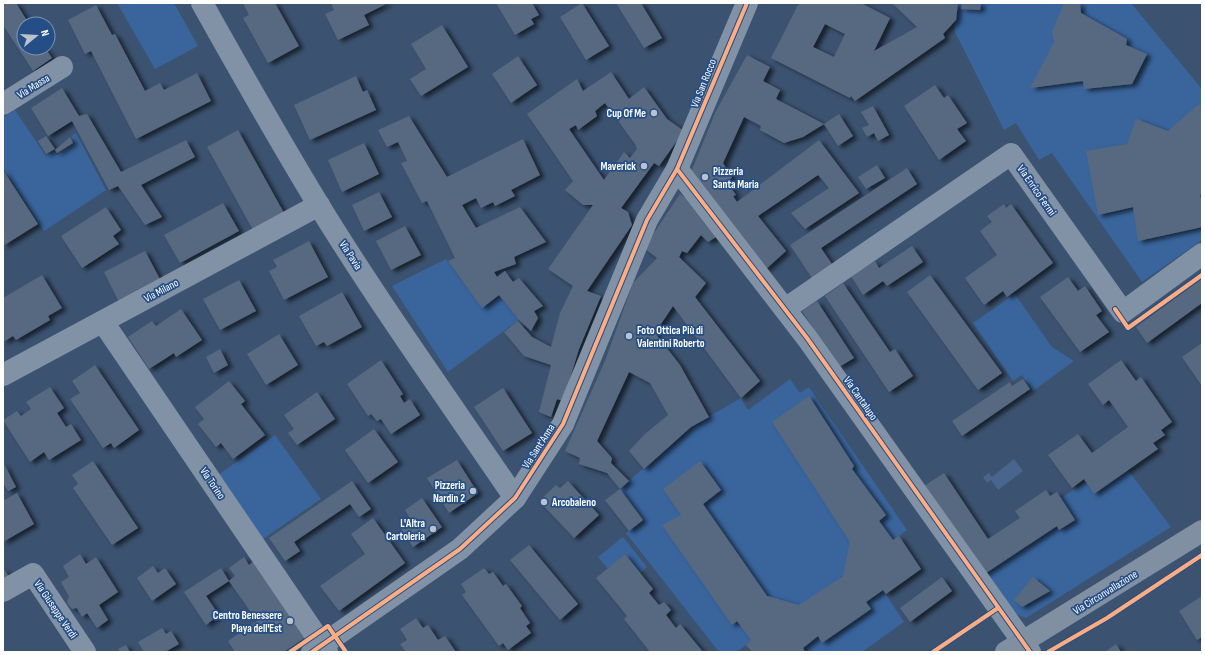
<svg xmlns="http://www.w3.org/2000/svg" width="1205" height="655" viewBox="0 0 1205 655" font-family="'Sofia Sans Condensed',sans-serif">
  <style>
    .green { fill: #39649c }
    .water { fill: #49658d }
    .building { fill: #566980; fill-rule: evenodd; filter: url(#shadow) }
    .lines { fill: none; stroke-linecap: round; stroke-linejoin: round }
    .minor { stroke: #8292a6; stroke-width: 22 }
    .major { stroke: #818fa3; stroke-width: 22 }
    .cycleway-casing { stroke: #254e86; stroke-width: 6 }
    .cycleway { stroke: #ffac80; stroke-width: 4 }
    .poi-dot { fill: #bac2cd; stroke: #254e86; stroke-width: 1.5 }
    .labels { text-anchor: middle; stroke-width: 3.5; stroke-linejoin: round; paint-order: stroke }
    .street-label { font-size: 11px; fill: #fff; stroke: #254e86 }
    .poi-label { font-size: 11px; font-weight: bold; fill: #fff; stroke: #254e86; text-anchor: end }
  </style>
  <defs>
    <filter id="shadow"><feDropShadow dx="4.5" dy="2.5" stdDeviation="2" flood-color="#0009"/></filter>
  </defs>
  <rect width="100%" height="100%" fill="#3b5270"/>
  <!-- green -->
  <g class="green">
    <polygon points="117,3 174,3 198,46 155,69"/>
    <polygon points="958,3 1131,3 1202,89 1202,240 1142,282 1052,153 1039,160 1016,123 1004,130 954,30"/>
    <polygon points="15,110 46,156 54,150 57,155 75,143 71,136 76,133 106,190 44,231 3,168 3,117"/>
    <polygon points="446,259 482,307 499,295 519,320 448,372 392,286"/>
    <polygon points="1015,294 1052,347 1074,361 1033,391 1022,375 1013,381 973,323"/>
    <polygon points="790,379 800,393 809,387 907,530 736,652 719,652 626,533 643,520 620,489 659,454 681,438 691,427 741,398 748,410"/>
    <polygon points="275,435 321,499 263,539 218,475"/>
    <polygon points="1128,470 1171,527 1026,618 1011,612 983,575 1057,526 1060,530 1075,520 1061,498 1086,482 1095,494"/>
    <polygon points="623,537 647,567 640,573 625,554 608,569 598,557"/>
    <polygon points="883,590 904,622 862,652 806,652 803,648 818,636 823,643 871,609 866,602"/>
  </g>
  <!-- water -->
  <polygon class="water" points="1014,459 1023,471 998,490 991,480 987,483 983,477 989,473 992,477"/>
  <!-- building -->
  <g class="building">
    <polygon points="3,3 16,3 29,24 24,24 24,48 45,48 52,58 33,71 3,25"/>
    <polygon points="243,3 275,3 299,46 268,63 243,18 249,15"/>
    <polygon points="331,3 388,3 364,15 369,25 338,40 325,14 334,10"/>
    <polygon points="496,3 532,3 539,15 531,19 534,24 515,35"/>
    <polygon points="582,3 609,46 586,60 560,17"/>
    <polygon points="616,3 641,3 662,38 644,48"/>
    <path d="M799,3H861L890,18L874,51L917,27L892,3H958L956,20L943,34L945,38L855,101L851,96L850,98L771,58ZM825,24L845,34L834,57L813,47Z"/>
    <polygon points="962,3 981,3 980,10 961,9"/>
    <polygon points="1064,3 1080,4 1081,13 1127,39 1126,45 1147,54 1132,84 1084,89 1083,81 1030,88 1054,42 1052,32"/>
    <polygon points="96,5 112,35 115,34 145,91 160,83 164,90 197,73 211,101 136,139 91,51 85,54 68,20"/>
    <polygon points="442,25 468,67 421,96 410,79 426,69 411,44"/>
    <polygon points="747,55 770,67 763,81 780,90 776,99 824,124 803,137 784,143 760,130 761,126 744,117 723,163 732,178 726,181 736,195 733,196 737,202 819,140 859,193 805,229 791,213 829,188 818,175 758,216 786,251 765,270 691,172 716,111"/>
    <polygon points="518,56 537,85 511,103 492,74"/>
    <path d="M611,72L629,99L644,87L667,119L684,131L659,166L654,163L621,208L628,212L632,225L587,291L601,296L579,349L563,401L557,399L551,417L539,412L551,365L524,356L504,332L518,321L532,337L551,347L560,313L573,286L548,269L593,205H583L565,190L573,181L527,114L577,79L583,91ZM605,103L635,144L637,149L630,158L624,152L604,180L569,129L576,125L578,130L597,116L595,111Z"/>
    <polygon points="356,76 363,92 367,90 376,110 310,140 294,105"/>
    <polygon points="935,85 944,98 948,95 967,123 957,129 966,141 939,160 904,106"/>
    <polygon points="62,88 79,116 87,114 121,172 186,140 195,157 141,185 162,217 145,225 118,186 109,190 72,121 48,136 31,108"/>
    <polygon points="1199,104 1202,108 1202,194 1200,195 1202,203 1202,227 1138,241 1133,207 1098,215 1086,151 1127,144 1136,119 1168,131"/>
    <polygon points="873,106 889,135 878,141 874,133 867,137 862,128 869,125 861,112"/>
    <polygon points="839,114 853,136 838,146 824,124"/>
    <polygon points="409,116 447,177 523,139 540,175 511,190 515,196 495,206 493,202 481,208 476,198 462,205 476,228 520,207 546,242 514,257 516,264 494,272 497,277 505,271 513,282 519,278 543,306 534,311 538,318 531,331 519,320 499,295 482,308 448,261 455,258 427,201 422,203 401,163 407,161 398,142 387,147 378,130"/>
    <polygon points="238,130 284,213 253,230 207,147"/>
    <polygon points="46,136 55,149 46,154 38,141"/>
    <polygon points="70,137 73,143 57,153 55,150"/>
    <polygon points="364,143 379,174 342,192 328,160"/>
    <polygon points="877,165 885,178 866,189 858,177"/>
    <polygon points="907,168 917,184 821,248 834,267 814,281 790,245"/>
    <polygon points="3,170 38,224 3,246"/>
    <polygon points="379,192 392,217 364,231 352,205"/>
    <polygon points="680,194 701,208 721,234 708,242 701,235 687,253 682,251 679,257 706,283 695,297 760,381 741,398 673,306 655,333 680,365 709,417 691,427 644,469 629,451 645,434 668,415 650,383 629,372 597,441 612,458 611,463 629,481 620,489 607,473 579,464 580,458 565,451 605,361 633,283 657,258 644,248"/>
    <polygon points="223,203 239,231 180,263 164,235"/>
    <polygon points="1004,204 1006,208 1011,204 1053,263 1007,297 1003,291 984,305 965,278 997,255 980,231 992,222 987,216"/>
    <polygon points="106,207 121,230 113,236 119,244 82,268 61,236"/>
    <polygon points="405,226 421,255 391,270 376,241"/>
    <polygon points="309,241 328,277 284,300 269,271 277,267 273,260"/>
    <polygon points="912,246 923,262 887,286 883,281 863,295 851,276 875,261 879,268"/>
    <polygon points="145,251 161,281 119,302 104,272"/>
    <polygon points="42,275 62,308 48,316 50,320 16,340 13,336 3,342 3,298"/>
    <polygon points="930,275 1002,373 978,390 907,292"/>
    <polygon points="1068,277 1078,291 1085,286 1102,311 1096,315 1109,332 1080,352 1040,297"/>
    <polygon points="1202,279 1202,303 1147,343 1136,327"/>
    <polygon points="239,280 256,311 220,330 203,299"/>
    <polygon points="843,283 890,352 895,349 913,376 889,392 825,296"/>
    <polygon points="342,292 362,327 327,346 324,342 316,346 299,316"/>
    <polygon points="817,301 854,358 839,367 802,311"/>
    <polygon points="181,309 202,340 176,357 174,353 149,369 128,337 152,321 156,326"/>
    <polygon points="279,334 298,365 266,385 247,354"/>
    <polygon points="1202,343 1202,386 1182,357"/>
    <polygon points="220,349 228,365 214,373 206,357"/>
    <polygon points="381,360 403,394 400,396 404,403 410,399 420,415 391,434 381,419 377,421 371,414 368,416 347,384"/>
    <polygon points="1121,360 1136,381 1141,377 1172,422 1161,430 1165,435 1153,443 1158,449 1094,494 1084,479 1072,488 1048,455 1078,434 1092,453 1128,427 1109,400 1103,405 1088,384"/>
    <polygon points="95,365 139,430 114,448 111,443 103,448 70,399 80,393 72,381"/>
    <polygon points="1023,379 1030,389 962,436 952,421 1010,382 1012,386"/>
    <polygon points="229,381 245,401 241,404 265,435 233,459 221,443 216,447 198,424 204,419 195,407"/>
    <polygon points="50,387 64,408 57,413 66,427 71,424 81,440 49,460 44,452 30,462 3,420 17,411 21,416 31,409 26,402"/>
    <polygon points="503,388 532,433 503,451 474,407"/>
    <polygon points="317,392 335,419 297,445 288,433 294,429 284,415"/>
    <polygon points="809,396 854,466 852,469 886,515 879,521 893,540 899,536 921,569 886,594 883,590 866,602 871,609 822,643 818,636 803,648 805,652 752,652 746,645 751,640 737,621 732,625 662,525 681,515 663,489 700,461 721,490 703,504 767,596 799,605 843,576 850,542 772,422"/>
    <polygon points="374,429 398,462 368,483 345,450"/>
    <polygon points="457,460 478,493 449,513 427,478"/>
    <polygon points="93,461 138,528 112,545 73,488 78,484 72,475"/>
    <polygon points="3,462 16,487 8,491 3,483"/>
    <polygon points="944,473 988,539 1020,518 1015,511 1046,490 1050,496 1057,492 1075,520 1059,530 1057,526 983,575 924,486"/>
    <polygon points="352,481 371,509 359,517 350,504 294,542 300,551 285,561 269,538"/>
    <polygon points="568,481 599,515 574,538 539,501 556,485 560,488"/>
    <polygon points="620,489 643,520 629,531 605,500"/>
    <polygon points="17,493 34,524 3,542 3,501"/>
    <polygon points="422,498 442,527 413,547 399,526 410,518 405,510"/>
    <polygon points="373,518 405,563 339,611 320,586 365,554 351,534"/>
    <polygon points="529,545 578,604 560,620 510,560"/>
    <polygon points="80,554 86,564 96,557 118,592 99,605 108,620 97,628 87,613 82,617 77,608 72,609 68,604 67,601 69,597 61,582 69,577 63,566"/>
    <polygon points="625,554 653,589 649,593 659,605 664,602 671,610 666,615 676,628 680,624 703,652 650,652 624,619 627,616 596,578"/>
    <polygon points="244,557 249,565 254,561 306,637 284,652 235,652 228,641 257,621 229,581 206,596 219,615 206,625 184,592 221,568 229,581 235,576 229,568"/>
    <polygon points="153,566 158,573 165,568 176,584 152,601 137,578"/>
    <polygon points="3,567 9,577 3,580"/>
    <polygon points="484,568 489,574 493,572 503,586 506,584 522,606 520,608 530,623 526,626 531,633 508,650 503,643 499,646 462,595 466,592 461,584"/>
    <polygon points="942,577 952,591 910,622 900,608"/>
    <polygon points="1033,577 1050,591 1022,607 1014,600"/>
    <polygon points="1202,596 1202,637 1197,640 1179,611"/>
    <polygon points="416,618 423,628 428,625 438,640 445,636 456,652 406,652 400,644 407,640 400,629"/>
    <polygon points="162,628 166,634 171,631 179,644 165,652 144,652 138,642"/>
    <polygon points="1116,644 1121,652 1105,652"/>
    <polygon points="126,645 130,652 120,652 118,649"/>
  </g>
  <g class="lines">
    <!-- minor -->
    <g class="minor">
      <path d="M202,3C240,71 278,138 318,204C380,305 449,401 515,498"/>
      <polyline points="3,104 62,67"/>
      <polyline points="677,169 807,338 1030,652"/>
      <polyline points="785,309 1011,154 1123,312 1202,254"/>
      <polyline points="103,322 327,652"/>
      <polyline points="3,375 319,205"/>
      <polyline points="3,591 33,574 85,652"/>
      <polyline points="312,652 460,549 515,498 563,424 647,220 677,169 747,3"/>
    </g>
    <!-- major -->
    <polyline class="major" points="1006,652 1202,531"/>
    <defs>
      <g id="cycleway">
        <polyline points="677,169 807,338 1030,652"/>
        <polyline points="1115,309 1128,328 1202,275"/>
        <polyline points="290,652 328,626 346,652"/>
        <polyline points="312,652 460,549 515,498 563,424 647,220 677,169 747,3"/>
        <polyline points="933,652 998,608"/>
        <polyline points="1048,652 1107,618 1202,555"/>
      </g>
    </defs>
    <!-- cycleway casing -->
    <use href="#cycleway" class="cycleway-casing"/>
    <!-- cycleway -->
    <use href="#cycleway" class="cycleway"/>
  </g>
  <!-- markers -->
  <g class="poi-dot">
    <circle cx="654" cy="113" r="4"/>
    <circle cx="644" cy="166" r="4"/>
    <circle cx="705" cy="177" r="4"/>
    <circle cx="629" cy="336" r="4"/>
    <circle cx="473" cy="491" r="4"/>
    <circle cx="544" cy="502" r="4"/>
    <circle cx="433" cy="529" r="4"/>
    <circle cx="290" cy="621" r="4"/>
  </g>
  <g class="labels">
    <!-- street labels -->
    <g class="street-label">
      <text transform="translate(703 83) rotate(-68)" y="4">Via San Rocco</text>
      <text transform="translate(33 86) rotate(-32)" y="4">Via Massa</text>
      <text transform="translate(1037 190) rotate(55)" y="4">Via Enrico Fermi</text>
      <text transform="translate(351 255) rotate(57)" y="4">Via Pavia</text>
      <text transform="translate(161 290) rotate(-28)" y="4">Via Milano</text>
      <text transform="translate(861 398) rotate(55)" y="4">Via Cantalupo</text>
      <text transform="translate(538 446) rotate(-57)" y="4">Via Sant'Anna</text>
      <text transform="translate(213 483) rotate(56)" y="4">Via Torino</text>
      <text transform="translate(1105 592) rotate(-32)" y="4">Via Circonvallazione</text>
      <text transform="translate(56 609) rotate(56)" y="4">Via Giuseppe Verdi</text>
    </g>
    <!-- poi labels -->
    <g class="poi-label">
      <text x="646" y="117">Cup Of Me</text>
      <text x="636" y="170">Maverick</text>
      <text x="713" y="175" text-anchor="start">Pizzeria<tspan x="713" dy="13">Santa Maria</tspan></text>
      <text x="637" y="334" text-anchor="start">Foto Ottica Più di<tspan x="637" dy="13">Valentini Roberto</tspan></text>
      <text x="465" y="489">Pizzeria<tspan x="465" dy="13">Nardin 2</tspan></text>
      <text x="552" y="506" text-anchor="start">Arcobaleno</text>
      <text x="425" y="527">L'Altra<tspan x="425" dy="13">Cartoleria</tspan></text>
      <text x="282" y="619">Centro Benessere<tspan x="282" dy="13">Playa dell'Est</tspan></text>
    </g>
  </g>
  <!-- border -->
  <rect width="1205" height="655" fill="none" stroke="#ffffff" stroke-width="8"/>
  <!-- north arrow -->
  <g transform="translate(36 36) rotate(72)"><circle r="19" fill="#254e86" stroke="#7c95b6"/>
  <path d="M0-3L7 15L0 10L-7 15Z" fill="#bac2cd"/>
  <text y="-6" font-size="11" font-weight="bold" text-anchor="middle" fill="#ffffff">N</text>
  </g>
</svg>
